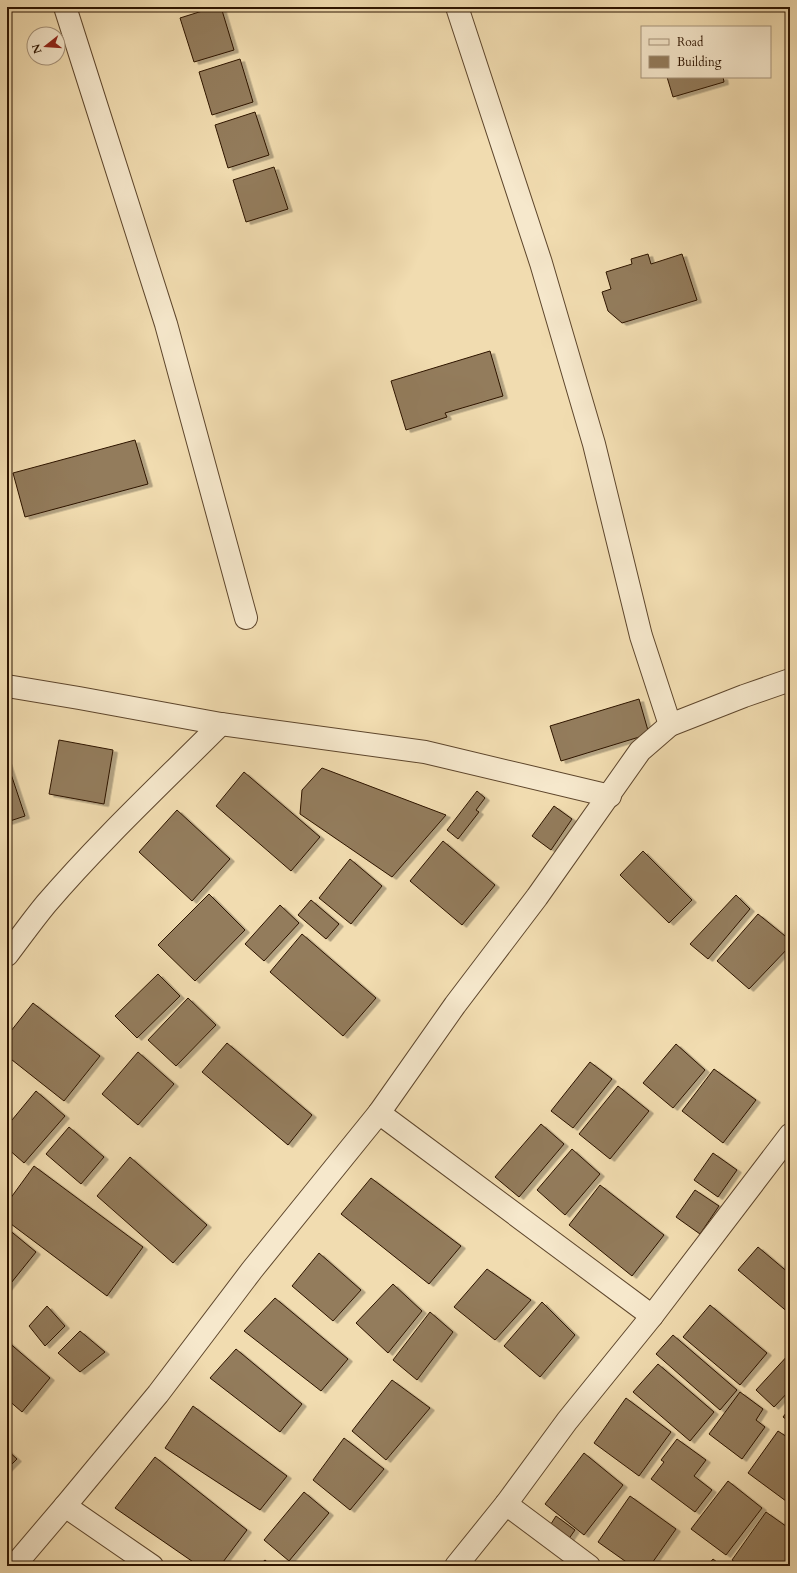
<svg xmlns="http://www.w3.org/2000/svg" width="797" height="1573" viewBox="0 0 797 1573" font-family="Cardo,serif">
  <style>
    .building { fill: #937c5c; stroke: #2d1400; filter: url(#shadow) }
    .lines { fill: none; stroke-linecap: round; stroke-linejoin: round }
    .minor-casing { stroke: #5e462c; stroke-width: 24 }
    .minor { stroke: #f6e8cc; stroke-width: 22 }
  </style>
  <defs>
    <filter id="shadow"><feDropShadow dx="4.5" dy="2.5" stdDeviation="0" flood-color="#0004"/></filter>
  </defs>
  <rect width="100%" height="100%" fill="#f1dcb0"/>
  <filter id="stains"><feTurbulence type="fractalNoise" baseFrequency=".005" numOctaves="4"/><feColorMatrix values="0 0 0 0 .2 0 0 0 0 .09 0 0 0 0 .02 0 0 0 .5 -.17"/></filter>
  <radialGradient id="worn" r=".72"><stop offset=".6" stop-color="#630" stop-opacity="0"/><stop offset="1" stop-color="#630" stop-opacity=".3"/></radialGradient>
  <!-- building -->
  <g class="building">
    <polygon points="215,7 221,7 234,50 194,62 180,18"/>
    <polygon points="240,59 253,102 212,115 199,72"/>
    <polygon points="667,77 723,77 724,82 673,97"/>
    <polygon points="255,112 269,155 228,168 215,125"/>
    <polygon points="274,167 288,209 246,222 233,180"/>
    <polygon points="648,254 651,264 682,254 697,300 622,323 608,311 602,292 611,289 606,272 632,264 631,259"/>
    <polygon points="490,351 503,396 445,413 447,417 406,430 391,381"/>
    <polygon points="135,440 148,484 25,517 13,473"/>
    <polygon points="639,699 649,734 561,761 550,726"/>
    <polygon points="59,740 113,750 104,804 49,794"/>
    <polygon points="7,762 25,816 7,822"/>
    <polygon points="322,768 446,815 392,877 300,814 302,790"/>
    <polygon points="244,772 320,837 291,871 216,806"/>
    <polygon points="477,791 485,798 476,810 479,812 458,839 447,830"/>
    <polygon points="554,806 572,819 551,850 532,836"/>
    <polygon points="177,810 230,859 192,901 139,852"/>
    <polygon points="443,841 495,885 462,925 410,881"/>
    <polygon points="643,851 692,900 669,923 620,875"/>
    <polygon points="350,859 382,886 351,924 319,898"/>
    <polygon points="209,894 245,930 195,981 158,945"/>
    <polygon points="736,895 750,909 708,959 690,944"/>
    <polygon points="311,900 339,924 326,939 298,915"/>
    <polygon points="280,905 299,923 264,961 245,944"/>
    <polygon points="758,914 790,940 790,946 749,989 717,961"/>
    <polygon points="302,934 376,998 343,1036 270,972"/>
    <polygon points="158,974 180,996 137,1038 115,1016"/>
    <polygon points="188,998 216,1025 176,1066 148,1040"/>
    <polygon points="33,1003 100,1056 64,1101 7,1056 7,1036"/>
    <polygon points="227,1043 312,1115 288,1145 202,1072"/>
    <polygon points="676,1044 705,1070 673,1108 643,1083"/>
    <polygon points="138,1052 174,1084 138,1125 102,1094"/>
    <polygon points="590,1062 612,1079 573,1128 551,1111"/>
    <polygon points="714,1069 756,1100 723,1143 682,1111"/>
    <polygon points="618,1086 649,1111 610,1159 579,1134"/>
    <polygon points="36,1091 65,1116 24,1163 7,1148 7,1126"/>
    <polygon points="541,1124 564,1144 519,1197 495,1177"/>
    <polygon points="69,1127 104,1157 81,1184 46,1154"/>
    <polygon points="572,1149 600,1174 565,1215 537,1190"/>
    <polygon points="713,1153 737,1170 718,1197 694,1180"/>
    <polygon points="130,1157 207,1225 173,1263 97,1196"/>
    <polygon points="34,1166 143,1247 107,1296 7,1221 7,1203"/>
    <polygon points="371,1178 461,1246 429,1284 341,1214"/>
    <polygon points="600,1185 664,1235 632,1276 569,1225"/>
    <polygon points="695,1190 719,1206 700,1234 676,1217"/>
    <polygon points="8,1229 36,1252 7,1288 7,1230"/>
    <polygon points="758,1247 790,1274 790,1314 738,1270"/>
    <polygon points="319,1253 361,1290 333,1321 292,1286"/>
    <polygon points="487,1269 531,1300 495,1340 454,1307"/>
    <polygon points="393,1284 422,1311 388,1353 356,1323"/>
    <polygon points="275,1298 348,1359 321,1391 244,1331"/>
    <polygon points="542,1302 575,1335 540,1377 504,1346"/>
    <polygon points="710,1305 767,1353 740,1385 683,1337"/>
    <polygon points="47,1306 65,1326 45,1346 29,1326"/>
    <polygon points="430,1312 453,1332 417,1380 393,1360"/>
    <polygon points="80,1331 105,1352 80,1372 58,1353"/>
    <polygon points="673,1335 737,1390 720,1410 656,1354"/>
    <polygon points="7,1341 50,1378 22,1412 7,1399"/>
    <polygon points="236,1349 302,1404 280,1432 210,1378"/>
    <polygon points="790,1353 790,1390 774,1407 756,1390"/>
    <polygon points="658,1364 714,1412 690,1441 633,1392"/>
    <polygon points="392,1380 430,1408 386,1460 352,1431"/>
    <polygon points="740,1392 763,1409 756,1420 765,1427 742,1459 709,1434"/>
    <polygon points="626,1398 671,1432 639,1476 594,1443"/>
    <polygon points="193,1406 287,1476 260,1510 165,1448"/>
    <polygon points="790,1408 790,1422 783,1417"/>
    <polygon points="778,1431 790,1439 790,1504 748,1473"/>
    <polygon points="344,1438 384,1469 350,1510 313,1480"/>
    <polygon points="677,1439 706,1460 694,1476 712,1490 695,1512 651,1479 664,1462 661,1460"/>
    <polygon points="7,1450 17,1459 7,1469"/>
    <polygon points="584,1453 623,1485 584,1535 545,1504"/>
    <polygon points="155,1457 247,1530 220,1566 199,1566 115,1508"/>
    <polygon points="728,1481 762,1508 726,1555 691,1529"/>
    <polygon points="304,1492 329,1513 289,1561 264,1540"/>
    <polygon points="630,1496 676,1529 650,1566 632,1566 598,1542"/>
    <polygon points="766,1512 790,1529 790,1566 740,1566 732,1560"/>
    <polygon points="556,1516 575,1530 568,1540 549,1527"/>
    <polygon points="713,1559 722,1566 707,1566"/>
    <polygon points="265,1560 272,1566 258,1566"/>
  </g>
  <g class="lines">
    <defs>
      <g id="minor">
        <polyline points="65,7 166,324 246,618"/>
        <polyline points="457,7 541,263 594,444 641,636 670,725"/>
        <polyline points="7,686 79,698 221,724 425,752 610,796"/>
        <path d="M7,955C20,938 32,921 46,904C100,841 162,783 221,724"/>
        <polyline points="379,1113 652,1316"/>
        <polyline points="506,1504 589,1566"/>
        <polyline points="65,1506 152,1566"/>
        <polyline points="14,1566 65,1506 158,1394 252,1270 379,1113 455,1005 537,897 640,751 670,725 744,696 790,680"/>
        <polyline points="456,1566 506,1504 567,1421 652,1316 790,1135"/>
      </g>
    </defs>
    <!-- minor casing -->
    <use href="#minor" class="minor-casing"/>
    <!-- minor -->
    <use href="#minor" class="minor"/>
  </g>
  <!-- margin -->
  <rect width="797" height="1573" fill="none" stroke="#f1dcb0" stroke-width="24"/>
  <rect x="8" y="8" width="781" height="1557" fill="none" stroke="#2d1400" stroke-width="2"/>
  <rect x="12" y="12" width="773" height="1549" fill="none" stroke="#2d1400"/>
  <!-- legend -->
  <rect x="641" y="26" width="130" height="52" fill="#f6e8cc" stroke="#a6937a"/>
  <rect x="649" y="39" width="20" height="6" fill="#f6e8cc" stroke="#a6937a"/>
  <text x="677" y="46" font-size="12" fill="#2d1400">Road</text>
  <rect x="649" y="56" width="20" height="12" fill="#937c5c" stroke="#a6937a"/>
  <text x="677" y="66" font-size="12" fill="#2d1400">Building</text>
  <!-- north arrow -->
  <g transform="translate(46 46) rotate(253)"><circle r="19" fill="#f6e8cc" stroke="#a6937a"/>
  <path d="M0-3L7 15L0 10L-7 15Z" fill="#8f2418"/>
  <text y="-6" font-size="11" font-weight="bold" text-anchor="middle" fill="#2d1400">N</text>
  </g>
  <rect width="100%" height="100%" filter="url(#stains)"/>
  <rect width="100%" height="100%" fill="url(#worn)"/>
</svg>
